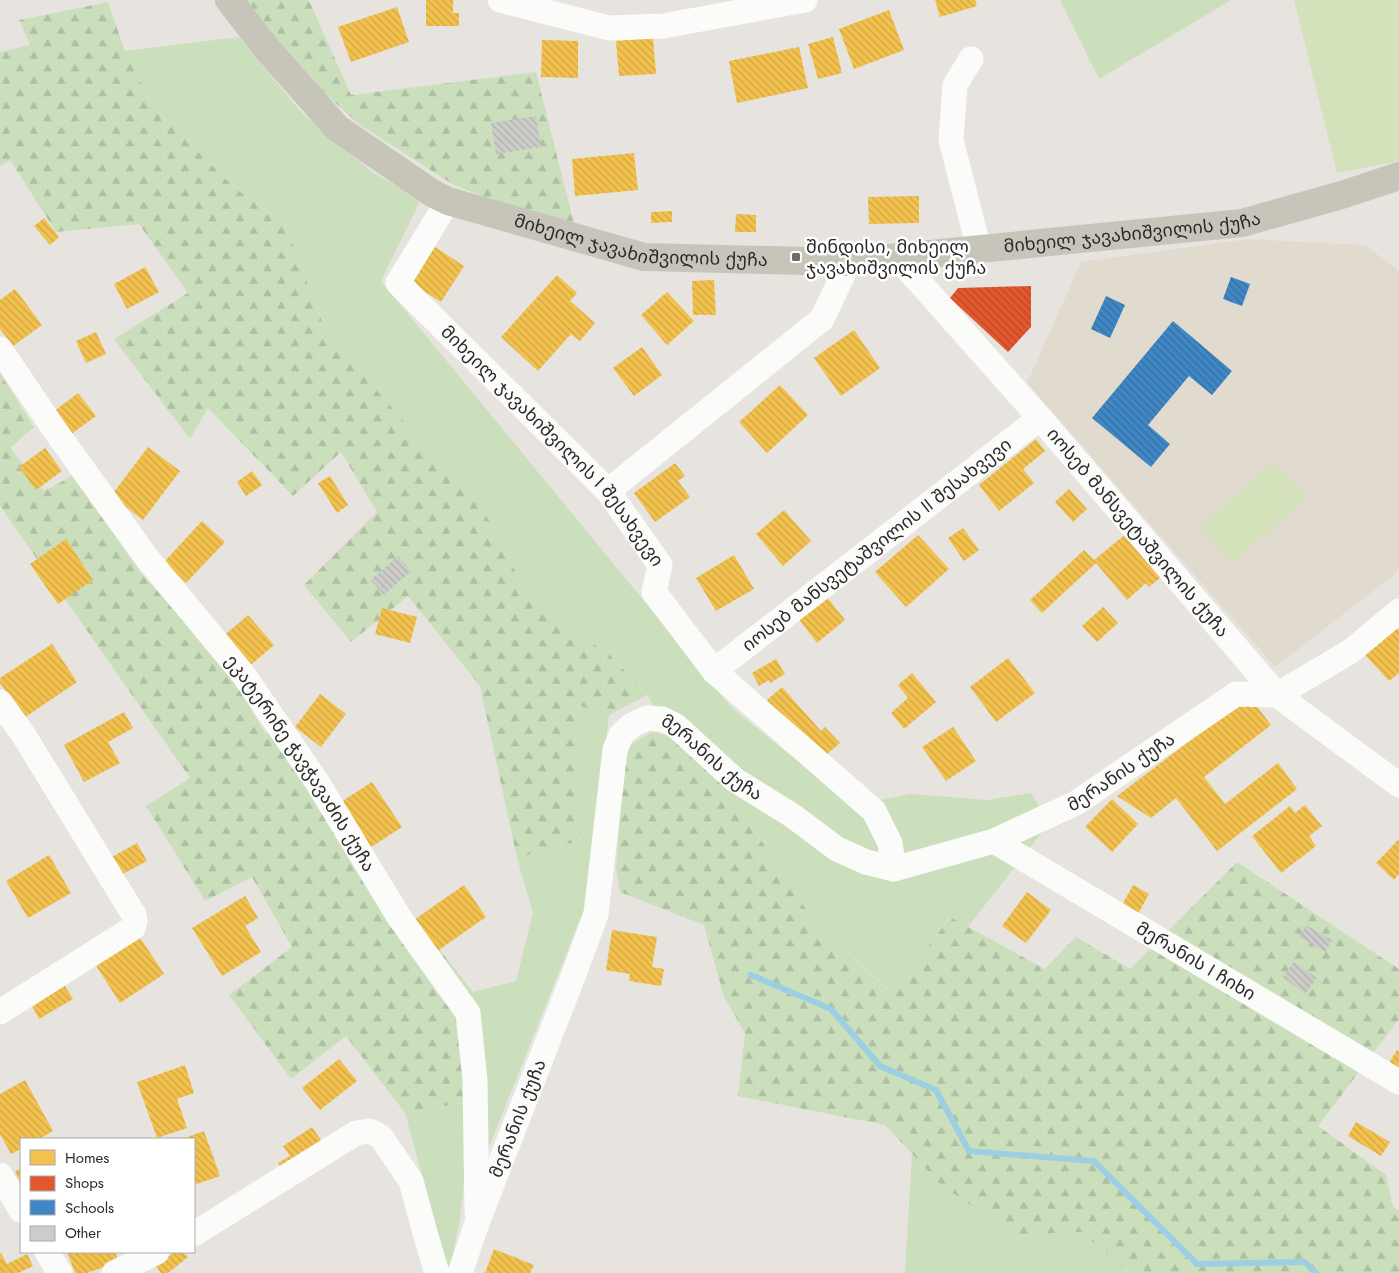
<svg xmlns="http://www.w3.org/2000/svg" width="1399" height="1273" viewBox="0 0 1399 1273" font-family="Jost,'Noto Sans Georgian',sans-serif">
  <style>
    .education { fill: #e1dbcf }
    .grass { fill: #cbdfbd }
    .forest { fill: url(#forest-firs) }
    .pitch { fill: #d4e2bb }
    .homes { fill: url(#homes-back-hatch) }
    .shops { fill: url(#shops-back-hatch) }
    .schools { fill: url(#schools-back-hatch) }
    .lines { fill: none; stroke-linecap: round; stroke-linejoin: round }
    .stream { stroke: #9ccfe1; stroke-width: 6 }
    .building { fill: url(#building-back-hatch) }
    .minor { stroke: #fbfbfa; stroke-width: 25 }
    .major { stroke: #c7c5ba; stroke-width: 28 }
    .poi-dot { fill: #6c6b6a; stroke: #fff; stroke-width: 2 }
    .labels { text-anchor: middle; stroke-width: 5; stroke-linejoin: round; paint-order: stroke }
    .street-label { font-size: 18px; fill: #2a2a2a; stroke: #fff }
    .poi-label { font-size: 18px; fill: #2a2a2a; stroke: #fff; text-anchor: start }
  </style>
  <defs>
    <pattern id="forest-firs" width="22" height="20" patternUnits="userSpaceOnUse" patternTransform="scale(1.25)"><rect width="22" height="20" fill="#cbdfbd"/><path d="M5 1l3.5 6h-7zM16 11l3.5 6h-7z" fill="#aec0a3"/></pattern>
    <pattern id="homes-back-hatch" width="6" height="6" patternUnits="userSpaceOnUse" patternTransform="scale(1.25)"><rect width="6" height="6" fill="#f2c14e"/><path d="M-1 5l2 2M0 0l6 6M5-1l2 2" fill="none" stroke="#d0a644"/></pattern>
    <pattern id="shops-back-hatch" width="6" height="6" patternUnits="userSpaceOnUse" patternTransform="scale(1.25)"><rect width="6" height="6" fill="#e4572e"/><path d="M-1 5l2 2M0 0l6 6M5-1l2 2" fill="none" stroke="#b94827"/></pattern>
    <pattern id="schools-back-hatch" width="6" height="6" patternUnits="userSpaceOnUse" patternTransform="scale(1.25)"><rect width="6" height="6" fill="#3f88c5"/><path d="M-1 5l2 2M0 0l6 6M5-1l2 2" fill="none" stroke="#356fa0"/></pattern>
    <pattern id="building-back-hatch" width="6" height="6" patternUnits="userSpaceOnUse" patternTransform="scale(1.25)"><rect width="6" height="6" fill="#ceccc9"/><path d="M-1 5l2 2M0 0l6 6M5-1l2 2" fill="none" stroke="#b1afad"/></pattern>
  </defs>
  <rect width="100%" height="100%" fill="#e7e4e0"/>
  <!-- education -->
  <polygon class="education" points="1248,239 1365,245 1399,271 1399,571 1275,667 1027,383 1081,262"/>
  <!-- grass -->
  <g class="grass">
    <polygon points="1060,0 1231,0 1099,79"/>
    <polygon points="239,37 301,112 373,173 421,199 381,281 732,708 852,805 911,794 987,800 1031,793 1049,823 968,927 949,917 894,994 815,923 723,782 669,735 647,695 609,654 527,599 504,545 399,416 326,332 286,225 235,188 155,109 125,51"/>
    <polygon points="574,704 609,715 589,897 487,1152 467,1155 460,1219 449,1273 405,1113 462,1103 473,992 516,981 533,913 517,858 581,840"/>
    <polygon points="912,1154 941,1185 1014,1235 1082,1232 1129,1273 905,1273"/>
  </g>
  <!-- forest -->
  <g class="forest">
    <polygon points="242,0 309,0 351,95 536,72 575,228 524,213 454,185 360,125 308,79"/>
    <polygon points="108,2 125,51 155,109 235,188 286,225 326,332 399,416 475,498 504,545 527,599 609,654 647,695 609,715 574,704 581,840 517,858 480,686 408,596 351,642 304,585 377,512 341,452 293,496 208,408 190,439 114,339 188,293 139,224 56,232 10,160 0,166 0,52 30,45 19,20"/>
    <polygon points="0,373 34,427 10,448 44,491 72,476 142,574 232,676 265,733 289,719 407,908 473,992 462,1103 405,1113 346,1036 291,1079 229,995 292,947 252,877 205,901 146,806 190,778 0,506"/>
    <polygon points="652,732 669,735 723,782 815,923 893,994 950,917 1045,969 1076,937 1130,969 1237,862 1399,969 1399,1019 1318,1126 1386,1175 1393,1207 1399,1211 1399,1273 1129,1273 1082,1232 1014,1235 941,1185 885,1125 738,1096 745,1033 724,997 704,925 620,892 616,868 625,748"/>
  </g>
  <!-- pitch -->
  <g class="pitch">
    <polygon points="1294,0 1399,0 1399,161 1337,173"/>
    <polygon points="1273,462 1306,498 1233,563 1200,527"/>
  </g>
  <!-- homes -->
  <g class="homes">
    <polygon points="426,0 453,0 453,13 459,13 459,26 426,26"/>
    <polygon points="935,0 975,0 977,6 940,17"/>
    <polygon points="397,7 409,42 351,62 338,27"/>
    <polygon points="889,10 904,50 854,69 839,29"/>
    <polygon points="833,37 842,73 818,79 808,44"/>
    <polygon points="653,38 656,74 619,76 616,41"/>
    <polygon points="542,40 578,41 578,78 541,77"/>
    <polygon points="799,47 808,88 737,103 729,61"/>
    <polygon points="634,153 638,190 575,196 572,159"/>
    <polygon points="919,196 919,223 869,224 868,197"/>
    <polygon points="672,211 672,222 651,223 651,212"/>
    <polygon points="736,214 756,215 756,232 735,232"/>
    <polygon points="44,218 59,237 50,245 34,226"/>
    <polygon points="435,247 464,266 441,302 411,283"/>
    <polygon points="145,267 159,292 127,309 114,284"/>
    <polygon points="557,275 577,293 570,301 595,323 580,341 571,334 538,371 501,337"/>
    <polygon points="714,280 716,315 693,315 692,281"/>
    <polygon points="15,289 42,325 13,346 0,329 0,300"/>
    <polygon points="667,292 694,321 667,345 641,315"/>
    <polygon points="854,330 880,368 841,396 814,358"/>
    <polygon points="96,332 106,354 86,363 76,341"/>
    <polygon points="642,347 662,375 634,396 613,368"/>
    <polygon points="780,385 808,415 767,453 739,422"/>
    <polygon points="78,393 96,416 70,435 53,412"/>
    <polygon points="1036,439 1045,451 1023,469 1034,483 999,511 979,485"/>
    <polygon points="148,447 180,471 143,520 111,496"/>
    <polygon points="45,448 62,471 36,490 19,467"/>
    <polygon points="675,463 685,476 678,481 690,497 655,522 634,493"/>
    <polygon points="252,471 262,485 246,496 237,482"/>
    <polygon points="330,476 348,505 337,513 318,483"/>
    <polygon points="1069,489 1087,509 1073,522 1055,502"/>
    <polygon points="784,510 811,541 783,566 756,534"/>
    <polygon points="202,521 225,542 186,583 164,562"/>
    <polygon points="963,528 979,550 964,561 948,538"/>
    <polygon points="1126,534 1161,577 1149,587 1146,583 1127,600 1096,563 1042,613 1030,600 1084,550 1094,560"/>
    <polygon points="918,535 949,569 906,607 875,572"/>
    <polygon points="66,539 93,580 58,604 30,564"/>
    <polygon points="734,555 754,589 716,611 696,578"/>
    <polygon points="826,596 845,620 817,643 798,618"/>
    <polygon points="1103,607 1118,623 1097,642 1082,626"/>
    <polygon points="382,608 417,617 410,643 375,634"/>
    <polygon points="248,615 274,645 246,669 220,639"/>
    <polygon points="1397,627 1399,630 1399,673 1389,681 1365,655"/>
    <polygon points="52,644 77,682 24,718 0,683 0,678"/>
    <polygon points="1008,658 1035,693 996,722 970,687"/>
    <polygon points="776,659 785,674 770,683 769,680 759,686 752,673"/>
    <polygon points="912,673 936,702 904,729 891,713 908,698 898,685"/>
    <polygon points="782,687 821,731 825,727 840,743 820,760 767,700"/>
    <polygon points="320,694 346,714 321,747 295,727"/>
    <polygon points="1249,696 1271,725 1204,777 1225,804 1278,763 1297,789 1217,851 1176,798 1151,818 1117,796"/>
    <polygon points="124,712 133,728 108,742 120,763 84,782 64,745"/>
    <polygon points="953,727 976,761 946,781 922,747"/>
    <polygon points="372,782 402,827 368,849 338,804"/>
    <polygon points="1112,799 1138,824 1112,852 1085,827"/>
    <polygon points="1305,805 1322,826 1309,836 1316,846 1281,873 1252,836 1290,806 1295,813"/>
    <polygon points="1399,839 1399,874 1394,880 1376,863"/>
    <polygon points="137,843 147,861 119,876 110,858"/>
    <polygon points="49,855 71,893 28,918 6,881"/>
    <polygon points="464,885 486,917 433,954 411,922"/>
    <polygon points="1133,885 1149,894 1137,916 1121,907"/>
    <polygon points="1027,892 1051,910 1026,943 1002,926"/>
    <polygon points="245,896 258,918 245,926 261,952 222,976 192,928"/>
    <polygon points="612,930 657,937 652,967 664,969 661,986 629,981 630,974 606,970"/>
    <polygon points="139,936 164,974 120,1003 95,964"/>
    <polygon points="62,981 73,999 39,1019 29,1000"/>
    <polygon points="1397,1050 1399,1051 1399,1068 1389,1063"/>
    <polygon points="339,1059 357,1081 320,1110 302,1088"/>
    <polygon points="185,1065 194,1093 177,1099 187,1128 157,1138 137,1082"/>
    <polygon points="25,1080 53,1131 39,1139 21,1139 21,1149 11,1154 0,1134 0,1094"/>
    <polygon points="1356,1122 1390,1142 1381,1156 1348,1136"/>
    <polygon points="312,1127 323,1143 283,1170 278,1163 290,1156 283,1146"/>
    <polygon points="204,1131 220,1176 194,1185 194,1139 182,1139"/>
    <polygon points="21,1168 21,1183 15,1172"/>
    <polygon points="494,1249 534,1265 530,1273 485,1273"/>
    <polygon points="67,1252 115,1252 119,1262 87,1273 75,1273"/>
    <polygon points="174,1252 183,1252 188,1257 168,1273 161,1273 156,1266"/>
    <polygon points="1,1253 7,1264 27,1254 33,1266 18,1273 0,1273 0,1254"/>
  </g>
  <!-- shops -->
  <polygon class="shops" points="1031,286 1031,327 1008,352 950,298 958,288"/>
  <!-- schools -->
  <g class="schools">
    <polygon points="1231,277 1250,284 1242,306 1223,299"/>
    <polygon points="1106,296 1125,305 1110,338 1091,329"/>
    <polygon points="1173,321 1232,371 1212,395 1189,376 1148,425 1170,444 1151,467 1092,418"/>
  </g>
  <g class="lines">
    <!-- stream -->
    <polyline class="stream" points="751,975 831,1009 880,1066 936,1090 969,1151 1094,1161 1197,1264 1305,1262 1316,1273"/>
  </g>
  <!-- building -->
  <g class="building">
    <polygon points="536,116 541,147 496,154 491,123"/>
    <polygon points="398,556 411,571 384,595 371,580"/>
    <polygon points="1306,925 1332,940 1325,952 1299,937"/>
    <polygon points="1294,962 1317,978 1305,994 1283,977"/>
  </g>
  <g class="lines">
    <!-- minor -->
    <g class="minor">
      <polyline points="500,0 609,28 663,26 805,0"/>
      <polyline points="971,59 955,85 951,140 979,249"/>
      <path id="s1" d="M448,201L398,283L608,491L660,565L654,592L714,671L874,811L890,843L894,869"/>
      <path id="s2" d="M897,257L1040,418L1277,695L1399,785"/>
      <path id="s3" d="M0,349L54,429L147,558L243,674L317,782L399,917L468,1013L475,1080L477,1212"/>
      <polyline points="608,491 822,319 849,262"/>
      <path id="s4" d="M714,671L1040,418"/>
      <polyline points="0,702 23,734 134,915 135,921 133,928 0,1012"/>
      <path id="s5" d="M994,841L1399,1082"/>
      <polyline points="0,1175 21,1210"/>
      <polyline points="194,1234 356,1133 370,1131 381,1137 411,1181 425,1233 437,1273"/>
      <polyline points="47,1252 60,1273"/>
      <polyline points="114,1273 157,1252"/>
      <path id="s6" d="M460,1273L477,1223L574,974L596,914L615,750L621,735L632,725L647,718L662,719L676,726L735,780L793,816L837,849L866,862L894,869L994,841L1076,803L1236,694L1277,695L1351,651L1399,611"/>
    </g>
    <!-- major -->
    <path class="major" id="s7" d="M229,0L267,49L337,128L432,193L448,201L644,257L849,262L1242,223L1345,194L1399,176"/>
  </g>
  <!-- markers -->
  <rect class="poi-dot" x="791" y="252" width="10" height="10" rx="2.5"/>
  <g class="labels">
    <!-- street labels -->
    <g class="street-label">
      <text dy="6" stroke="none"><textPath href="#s7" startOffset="994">მიხეილ ჯავახიშვილის ქუჩა</textPath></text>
      <text dy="6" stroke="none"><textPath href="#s7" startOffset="499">მიხეილ ჯავახიშვილის ქუჩა</textPath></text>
      <text dy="6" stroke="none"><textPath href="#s1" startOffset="321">მიხეილ ჯავახიშვილის I შესახვევი</textPath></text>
      <text dy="6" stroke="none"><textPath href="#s2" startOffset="366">იოსებ მანსვეტაშვილის ქუჩა</textPath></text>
      <text dy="6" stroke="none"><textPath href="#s4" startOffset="206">იოსებ მანსვეტაშვილის II შესახვევი</textPath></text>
      <text dy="6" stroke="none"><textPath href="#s6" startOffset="675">მერანის ქუჩა</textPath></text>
      <text dy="6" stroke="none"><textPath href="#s3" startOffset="512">ეკატერინე ჭავჭავაძის ქუჩა</textPath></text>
      <text dy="6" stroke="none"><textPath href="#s6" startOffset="1140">მერანის ქუჩა</textPath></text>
      <text dy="6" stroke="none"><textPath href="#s5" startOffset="235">მერანის I ჩიხი</textPath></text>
      <text dy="6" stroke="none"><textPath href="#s6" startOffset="165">მერანის ქუჩა</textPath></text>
    </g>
    <!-- poi labels -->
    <g class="poi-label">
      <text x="806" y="253">შინდისი, მიხეილ<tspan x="806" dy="21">ჯავახიშვილის ქუჩა</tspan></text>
    </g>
  </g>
  <!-- legend -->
  <rect x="20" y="1138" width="175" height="115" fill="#ffffff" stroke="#aaaaaa"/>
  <rect x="30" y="1150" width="25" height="15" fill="#f2c14e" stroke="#aaaaaa"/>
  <text x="65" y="1163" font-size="15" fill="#2a2a2a">Homes</text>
  <rect x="30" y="1176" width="25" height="15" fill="#e4572e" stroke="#aaaaaa"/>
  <text x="65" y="1188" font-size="15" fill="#2a2a2a">Shops</text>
  <rect x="30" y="1200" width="25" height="15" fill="#3f88c5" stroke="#aaaaaa"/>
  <text x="65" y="1213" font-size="15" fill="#2a2a2a">Schools</text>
  <rect x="30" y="1226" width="25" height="15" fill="#ceccc9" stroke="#aaaaaa"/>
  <text x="65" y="1238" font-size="15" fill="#2a2a2a">Other</text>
</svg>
